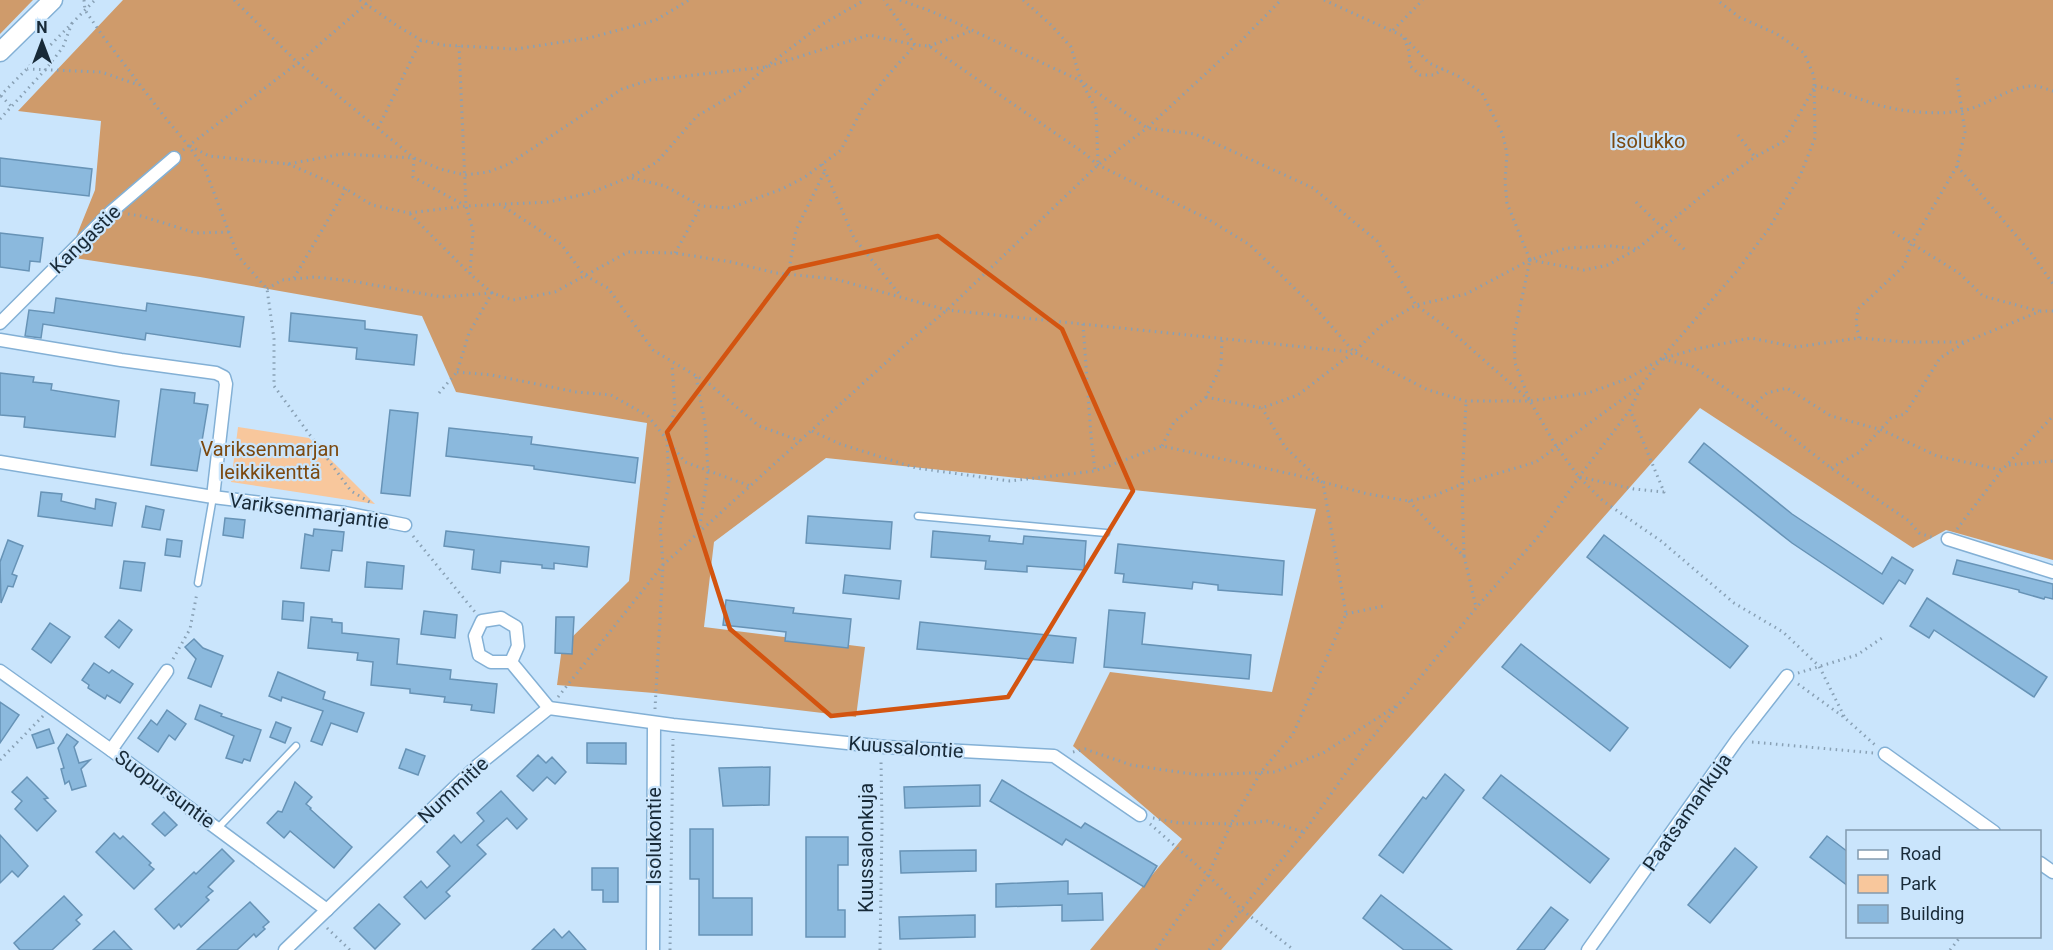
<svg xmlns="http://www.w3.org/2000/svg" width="2053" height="950" viewBox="0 0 2053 950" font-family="Roboto,sans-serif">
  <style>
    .green { fill: #f8c79c }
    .forest { fill: #cf9b6b }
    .building { fill: #8bb9dd; stroke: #6793b6; stroke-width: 1.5 }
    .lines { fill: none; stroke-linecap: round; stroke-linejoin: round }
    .service-casing { stroke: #83b0d5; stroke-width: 9 }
    .minor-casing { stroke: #83b0d5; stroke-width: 15 }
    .secondary-casing { stroke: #83b0d5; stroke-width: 21 }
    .path { stroke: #89a1b5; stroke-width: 3; stroke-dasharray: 1.5 4.5; stroke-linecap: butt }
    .service { stroke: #fff; stroke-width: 6 }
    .minor { stroke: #fff; stroke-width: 12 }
    .secondary { stroke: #fff; stroke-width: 18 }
    .marked { fill: none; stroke: #d35410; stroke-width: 4.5; stroke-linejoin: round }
    .labels { text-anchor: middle; stroke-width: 4.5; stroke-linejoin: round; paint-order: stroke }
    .park-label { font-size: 20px; fill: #7b4910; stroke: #cae5fc }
    .street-label { font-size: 20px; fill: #182a38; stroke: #cae5fc }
  </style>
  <rect width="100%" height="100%" fill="#cae5fc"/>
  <!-- green -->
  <polygon class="green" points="238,427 309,438 375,504 231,482"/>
  <!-- forest -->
  <g class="forest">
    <polygon points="0,0 33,0 0,34"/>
    <polygon points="123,0 2053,0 2053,560 1946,530 1913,548 1700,408 1221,950 1090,950 1182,839 1073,746 1110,672 1272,692 1316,509 826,458 714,542 704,627 865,647 856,717 654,693 557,685 562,647 629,581 647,423 456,392 422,316 200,277 68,257 95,190 101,121 18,111"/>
  </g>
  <!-- building -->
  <g class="building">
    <polygon points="0,158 92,169 89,196 0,186"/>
    <polygon points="0,233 43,238 40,262 30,261 29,271 0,267"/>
    <polygon points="56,298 146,311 147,303 244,317 240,347 146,333 145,340 43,324 41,338 25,336 29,310 54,313"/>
    <polygon points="291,313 365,321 365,329 417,335 414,365 356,359 357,348 289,341"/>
    <polygon points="0,373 34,377 33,382 52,384 51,390 119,401 115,437 24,427 25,417 0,415"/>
    <polygon points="161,389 195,393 194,403 208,405 197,471 151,465"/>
    <polygon points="390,410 418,413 410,496 381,493"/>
    <polygon points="449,428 532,437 531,444 638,458 635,483 534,469 534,466 446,456"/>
    <polygon points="1704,443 1792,514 1882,574 1892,557 1913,570 1905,584 1899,580 1883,604 1792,543 1689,462"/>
    <polygon points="41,492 62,494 61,501 95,509 96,499 116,503 112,526 38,516"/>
    <polygon points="146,506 164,510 160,530 142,527"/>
    <polygon points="808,516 892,522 890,549 806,543"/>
    <polygon points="225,518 245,520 243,538 223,535"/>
    <polygon points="314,529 344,532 342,551 332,550 329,571 301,568 305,534 313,536"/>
    <polygon points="446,531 589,547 587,567 554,563 554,569 542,568 542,565 501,561 500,573 472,569 474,550 444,546"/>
    <polygon points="933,531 990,536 989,541 1023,544 1024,536 1086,541 1084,570 1027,566 1027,572 985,569 986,561 931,557"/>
    <polygon points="1604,535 1748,646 1730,668 1587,557"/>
    <polygon points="167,539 182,541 180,557 165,555"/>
    <polygon points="8,540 23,546 12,574 17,576 13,587 8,586 1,603 0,562"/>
    <polygon points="1118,544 1284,561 1282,595 1218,590 1218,585 1193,582 1192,589 1123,582 1124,574 1115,573"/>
    <polygon points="1957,560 2053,584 2053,599 2045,597 2044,599 2019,592 2019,590 1953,574"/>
    <polygon points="124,561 145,563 141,591 120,588"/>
    <polygon points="367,562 404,566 402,589 365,587"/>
    <polygon points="845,575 901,581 899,599 843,593"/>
    <polygon points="1927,598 2047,677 2034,697 1934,630 1929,638 1910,626"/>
    <polygon points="726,600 794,608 793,613 851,619 848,648 785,641 786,632 723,625"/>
    <polygon points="283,601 304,603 303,621 282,619"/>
    <polygon points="1109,610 1145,613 1142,644 1251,655 1249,679 1104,667"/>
    <polygon points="424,611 457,615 455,638 421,634"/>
    <polygon points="311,617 332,619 332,622 342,623 342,633 399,639 397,664 451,670 450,679 497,684 494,713 471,710 472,705 444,702 445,697 410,693 410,689 371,685 373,662 357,660 358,653 308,648"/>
    <polygon points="556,617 574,617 572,654 555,653"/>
    <polygon points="119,620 132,630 119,648 105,637"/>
    <polygon points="920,622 1076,638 1073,663 917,649"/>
    <polygon points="50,623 70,637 51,663 32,649"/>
    <polygon points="194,639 203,648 223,656 211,687 188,678 196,659 185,647"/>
    <polygon points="1521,644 1628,728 1610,751 1502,667"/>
    <polygon points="94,663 109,673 112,670 133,684 120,703 107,695 105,699 88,688 89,685 82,680"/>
    <polygon points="278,672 325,692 323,699 364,713 357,732 331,723 322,745 311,741 323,711 282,697 281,701 269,696"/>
    <polygon points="0,702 19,715 0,743"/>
    <polygon points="200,705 222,714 221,716 261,730 250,761 244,759 242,763 226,758 234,736 195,719"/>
    <polygon points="167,710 186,724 175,740 169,735 158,752 138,738 151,720 157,725"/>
    <polygon points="276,722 291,728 285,743 270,737"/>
    <polygon points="49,729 54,743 37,748 32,735"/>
    <polygon points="67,734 78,742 74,747 79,763 90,760 81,769 86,786 72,790 69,781 65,784 61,769 64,768 58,748"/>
    <polygon points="587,743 626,743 626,764 587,763"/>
    <polygon points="406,749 425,756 418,775 399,768"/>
    <polygon points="538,755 546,763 552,757 566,772 555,784 547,777 533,791 517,776"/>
    <polygon points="770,767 769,805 723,806 719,768"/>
    <polygon points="1445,774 1464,790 1403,873 1379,855 1423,797 1426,799"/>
    <polygon points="1501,775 1609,859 1590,883 1483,798"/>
    <polygon points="27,777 48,798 44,799 56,811 37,831 15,809 22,801 12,792"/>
    <polygon points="1002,780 1081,828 1085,823 1157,866 1144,887 1066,839 1062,845 990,801"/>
    <polygon points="295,782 312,797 306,804 311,808 310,809 352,847 334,868 290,831 284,838 267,823 278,811 282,812"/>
    <polygon points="980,785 980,806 905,808 904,787"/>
    <polygon points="501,791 527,819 517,829 507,818 477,845 486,854 446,892 450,896 425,919 404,897 421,881 427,888 450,866 437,852 454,835 461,843 484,821 477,813"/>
    <polygon points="164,812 177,825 165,836 152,824"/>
    <polygon points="690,829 713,829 713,898 752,898 752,935 699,935 699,879 690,879"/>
    <polygon points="114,833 120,839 123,836 151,863 149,865 154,869 134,889 96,852"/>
    <polygon points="0,835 28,866 18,877 12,871 0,883"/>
    <polygon points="1827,836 1848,852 1848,886 1810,857"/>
    <polygon points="806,837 848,837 848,865 838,865 838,910 845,910 845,937 806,937"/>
    <polygon points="1735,848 1757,867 1710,923 1688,905"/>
    <polygon points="222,849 234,861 208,887 213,891 206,897 209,900 181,927 179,924 174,929 155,909 194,872 196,874"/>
    <polygon points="976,850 976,871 901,873 900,851"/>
    <polygon points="592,868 618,868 618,902 603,902 603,890 592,890"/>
    <polygon points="1068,881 1068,894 1102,893 1103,920 1062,921 1062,905 996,907 996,884"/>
    <polygon points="1381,895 1452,950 1404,950 1363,918"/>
    <polygon points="64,896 82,915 76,920 80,924 52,950 20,950 14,943"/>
    <polygon points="250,902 269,922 263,927 265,929 256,937 254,934 237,950 197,950"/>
    <polygon points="379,904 400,924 375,949 354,928"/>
    <polygon points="1551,907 1568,920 1544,950 1517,950"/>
    <polygon points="975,915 975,937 900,939 899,917"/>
    <polygon points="554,929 562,938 569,931 586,950 532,950"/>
    <polygon points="114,931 132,950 93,950"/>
  </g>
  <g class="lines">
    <defs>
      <g id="service">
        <polyline points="918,516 1106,533"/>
        <polyline points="198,583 213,497"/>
        <polyline points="218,828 296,746"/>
      </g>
      <g id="minor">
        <polyline points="0,323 111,212 174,158"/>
        <polyline points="0,340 121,360 216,373 224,377 226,384 213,497"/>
        <polyline points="0,462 213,497 345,513 405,525"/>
        <polyline points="1948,539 2053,572"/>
        <polyline points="511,662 491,662 479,655 475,636 482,621 501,618 516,627 518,646 511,662 549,708"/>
        <polyline points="0,671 111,750 327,910"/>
        <polyline points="111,750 167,671"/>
        <polyline points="1885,754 1994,832"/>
        <polyline points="2040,863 2053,872"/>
        <polyline points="285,950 478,765 549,708 673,725 886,747 1054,756 1140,815"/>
        <polyline points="653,950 654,723"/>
        <polyline points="1588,950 1737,740 1787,676"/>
      </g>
      <polyline id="secondary" points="0,52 53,0"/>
    </defs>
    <!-- service casing -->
    <use href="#service" class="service-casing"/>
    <!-- minor casing -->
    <use href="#minor" class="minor-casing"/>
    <!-- secondary casing -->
    <use href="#secondary" class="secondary-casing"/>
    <!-- path -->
    <g class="path">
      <polyline points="84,0 85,10 102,35 163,115 188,145 205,169 238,256 267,289 274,339 274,386 351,491 373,504"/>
      <polyline points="234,0 298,63 414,158 440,169 465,175 488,172 509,164 622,89 650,80 766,67 869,35 915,45 929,46 1084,153 1098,165 1206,218 1250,245 1319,312 1354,352 1428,390 1466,401 1530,401 1588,393 1627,379 1661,359 1737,271 1768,230 1800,176 1815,138 1814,76 1804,53 1777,34 1739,17 1717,0"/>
      <polyline points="360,0 399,27 421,40 442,45 516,49 589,38 656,20 689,0"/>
      <polyline points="900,0 933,12 1081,81 1147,128 1195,134 1313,188 1377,241 1416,305 1450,330 1529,400"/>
      <polyline points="1023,0 1051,25 1071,47 1081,81 1096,109 1098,165"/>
      <polyline points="1324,0 1403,36 1429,63 1458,76 1482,93 1503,135 1507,154 1505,181 1507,203 1530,260 1514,335 1515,363 1530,401 1556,446 1579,477 1603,501 1661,541 1734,603 1783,632 1819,666 1845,718"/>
      <polyline points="1393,30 1423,0"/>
      <polyline points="1404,38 1409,51 1410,66 1420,75 1434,75 1443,69"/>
      <polyline points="929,46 972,31"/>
      <polyline points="27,69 101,72 139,85"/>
      <path d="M1815,86C1839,89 1859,100 1882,106C1906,112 1937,115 1961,111C1986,107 2005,88 2031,86C2038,85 2046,89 2053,91"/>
      <polyline points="0,96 95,0"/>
      <polyline points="1,96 12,107"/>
      <polyline points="0,119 46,69 63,47 72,23"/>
      <polyline points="378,128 421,40"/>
      <polyline points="1738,135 1755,157"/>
      <polyline points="190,146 209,156 288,164 342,154 414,158 413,177 464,205"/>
      <polyline points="183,150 298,63 371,0"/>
      <polyline points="288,164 346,189 372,205 409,213 466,206 549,202 590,193 630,177 657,162 697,116 740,91 766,67 821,25 865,0"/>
      <polyline points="822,164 854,238 901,296"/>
      <polyline points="1957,166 2031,253 2053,284"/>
      <polyline points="632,178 665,186 701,206 730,208 782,189 805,177 841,150 863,107 889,74 915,45 884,0"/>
      <polyline points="1636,202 1685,250"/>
      <polyline points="504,207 561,244 584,275 608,288 653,350 708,383 759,426 801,441"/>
      <polyline points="128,214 141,216 196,233 229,232"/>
      <polyline points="410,214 470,274"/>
      <polyline points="1893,232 1959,273 1983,296 2039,311"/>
      <polyline points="675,253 701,206"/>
      <polyline points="1530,260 1584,270 1608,265 1637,249 1709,190 1755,157 1784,141 1814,88"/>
      <polyline points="788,275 796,230 825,171"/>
      <polyline points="294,278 346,189"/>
      <polyline points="267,289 282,280 315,277 351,281 442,297 492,293 513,300 555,292 628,252 675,253 731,262 776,273 835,279 947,310 1352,352"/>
      <polyline points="1083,324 1091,436 1095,471"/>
      <polyline points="1859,338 1856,322 1858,309 1904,266 1911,245 1957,166 1965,132 1957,78"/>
      <polyline points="1663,359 1692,366 1752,406 1831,468 1909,521 1919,533 1934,538"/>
      <polyline points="457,372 492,375 576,392 611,395 648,416 685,462 750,486"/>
      <polyline points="696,377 705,423 708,471 699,532"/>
      <polyline points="439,393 457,372 469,333 492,293 470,274 473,231 466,206 459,46"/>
      <polyline points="1206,397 1262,408 1298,395 1354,352 1382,325 1416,305 1466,294 1530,260 1567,248 1611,246 1637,249"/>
      <polyline points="1752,406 1767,393 1787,388 1831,416 1882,430 1937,456 2002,470"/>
      <polyline points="812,431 840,444 916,468 1010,481 1095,471 1162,446 1296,475 1368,494 1409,501 1436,495 1462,484 1536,462 1642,385"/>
      <polyline points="1162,446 1174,422 1206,397 1221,366 1222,338"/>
      <polyline points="2009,465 2053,461"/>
      <polyline points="1831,468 1860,452 1891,418 1905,414 1940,358 1964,343"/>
      <polyline points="1580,477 1634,489 1664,492 1630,410"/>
      <polyline points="1409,501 1432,526 1464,556 1476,607"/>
      <polyline points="1957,529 2002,470 2053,416"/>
      <polyline points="413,536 475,612"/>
      <polyline points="1464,556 1462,484 1466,402"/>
      <polyline points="1346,614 1384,606"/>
      <polyline points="173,659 190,629 197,593"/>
      <polyline points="1798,673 1857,655 1882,638"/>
      <polyline points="1798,684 1845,718 1875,745"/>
      <polyline points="558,697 663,565 912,339 947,310 1098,165 1147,128 1240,42 1281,0"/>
      <polyline points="655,709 663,565 660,525 669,484 667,440 675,408 672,364"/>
      <polyline points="1752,742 1874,753"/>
      <polyline points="1073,752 1085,749 1131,765 1199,775 1275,772 1323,753 1396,706"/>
      <polyline points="0,760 43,716"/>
      <polyline points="1153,818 1179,823 1241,824 1267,821 1304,832"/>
      <polyline points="1150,824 1208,875 1242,910 1294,950"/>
      <polyline points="327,928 350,950"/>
      <polyline points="670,950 673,739"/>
      <polyline points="880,950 882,825 881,760"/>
      <polyline points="1156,950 1208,875 1231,824 1261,772 1293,734 1346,614 1323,483 1285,447 1262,408"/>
      <polyline points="1209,950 1304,832 1363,749 1476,608 1537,538 1579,477 1630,410 1642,385 1661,359 1696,349 1751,338 1796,347 1859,338 1905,342 1965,342 2041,311 2053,311"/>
      <polyline points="1950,950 1961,936"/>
    </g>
    <!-- service -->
    <use href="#service" class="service"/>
    <!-- minor -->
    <use href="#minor" class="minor"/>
    <!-- secondary -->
    <use href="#secondary" class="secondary"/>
  </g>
  <!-- marked area -->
  <path class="marked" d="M938,236L1062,329L1133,491L1008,697L831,716L730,629L667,432L790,269Z"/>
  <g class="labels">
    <!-- park labels -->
    <g class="park-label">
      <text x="1648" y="148">Isolukko</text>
      <text x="270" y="456">Variksenmarjan<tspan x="270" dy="23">leikkikenttä</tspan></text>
    </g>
    <!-- street labels -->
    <g class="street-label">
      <text transform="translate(85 239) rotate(-44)" y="7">Kangastie</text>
      <text transform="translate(309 511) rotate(8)" y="7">Variksenmarjantie</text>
      <text transform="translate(906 747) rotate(4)" y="7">Kuussalontie</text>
      <text transform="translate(165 789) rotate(36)" y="7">Suopursuntie</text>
      <text transform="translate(453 790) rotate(-43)" y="7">Nummitie</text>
      <text transform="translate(1687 812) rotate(-55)" y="7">Paatsamankuja</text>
      <text transform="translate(654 836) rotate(-90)" y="7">Isolukontie</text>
      <text transform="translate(866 848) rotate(-90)" y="7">Kuussalonkuja</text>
    </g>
  </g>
  <!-- legend -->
  <rect x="1846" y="830" width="195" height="108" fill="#cae5fc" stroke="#839aae" stroke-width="1.5"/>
  <rect x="1858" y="850" width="30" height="9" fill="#ffffff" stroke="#839aae" stroke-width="1.5"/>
  <text x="1900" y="860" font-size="18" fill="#182a38">Road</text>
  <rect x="1858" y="875" width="30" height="18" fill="#f8c79c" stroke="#839aae" stroke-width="1.5"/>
  <text x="1900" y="890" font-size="18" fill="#182a38">Park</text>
  <rect x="1858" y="905" width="30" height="18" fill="#8bb9dd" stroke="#839aae" stroke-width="1.5"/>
  <text x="1900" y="920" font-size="18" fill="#182a38">Building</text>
  <!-- north arrow -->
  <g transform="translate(42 42)" stroke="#cae5fc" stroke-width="4.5" paint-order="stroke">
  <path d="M0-4.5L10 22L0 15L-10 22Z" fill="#182a38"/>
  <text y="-9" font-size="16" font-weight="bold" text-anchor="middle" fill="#182a38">N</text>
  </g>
</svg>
